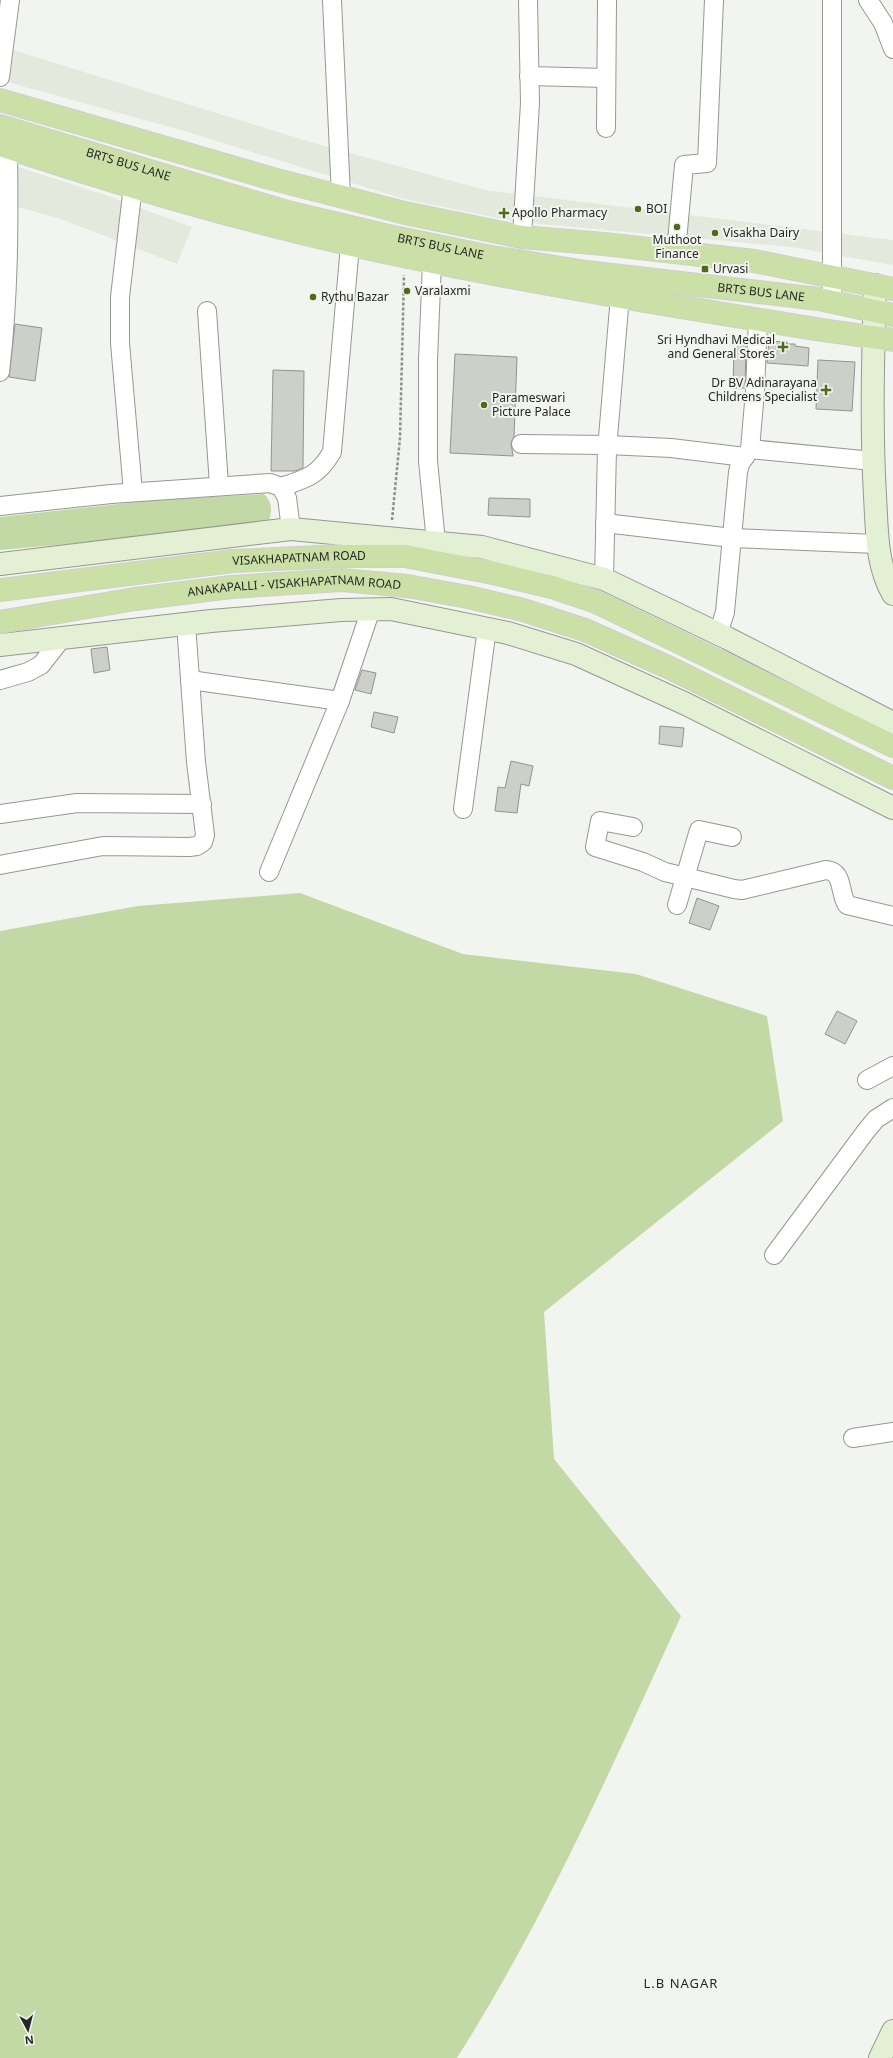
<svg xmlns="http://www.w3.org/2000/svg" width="893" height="2058" viewBox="0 0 893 2058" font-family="'Noto Sans',sans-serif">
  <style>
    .built { fill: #e3e9dc }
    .green { fill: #c3d9a5 }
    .building { fill: #cdd0c9; stroke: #92958f }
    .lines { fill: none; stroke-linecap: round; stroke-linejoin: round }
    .street-casing { stroke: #959892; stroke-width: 20 }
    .secondary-casing { stroke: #959892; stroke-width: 24 }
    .primary-casing { stroke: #cfcfcf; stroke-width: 24 }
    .path { stroke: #8c8e8a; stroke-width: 2.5; stroke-dasharray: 3 2; stroke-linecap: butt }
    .street { stroke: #fff; stroke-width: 18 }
    .secondary { stroke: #e4f0d3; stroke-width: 22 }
    .primary { stroke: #cae0a6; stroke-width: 22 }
    .poi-dot { fill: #4e6a1d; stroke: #f2f5ef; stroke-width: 1.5 }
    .labels { text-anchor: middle; stroke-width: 4; stroke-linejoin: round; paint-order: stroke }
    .street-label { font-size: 12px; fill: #262725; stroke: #f2f5ef }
    .poi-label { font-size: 12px; fill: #262725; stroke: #f2f5ef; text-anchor: start }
    .neighbourhood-label { font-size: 13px; letter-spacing: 1px; fill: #262725; stroke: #f2f5ef }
  </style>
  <rect width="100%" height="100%" fill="#f2f5ef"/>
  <!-- built -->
  <g class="built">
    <polygon points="0,46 317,144 485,190 893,240 893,265 792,247 518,222 404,199 181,130 0,80"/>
    <polygon points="0,161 102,194 192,227 177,264 61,219 0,202"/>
  </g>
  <!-- green -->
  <g class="green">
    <path d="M264,494C274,504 272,515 266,527L0,550V517L154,500Z"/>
    <path d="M300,893L463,954L636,974L767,1016L783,1121L544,1312L554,1459L681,1616C613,1765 545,1919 457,2058H0V931L138,906Z"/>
  </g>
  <!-- building -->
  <g class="building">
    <polygon points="15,324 42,328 35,381 9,377"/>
    <polygon points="769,341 787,342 787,344 795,344 795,346 809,348 808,366 767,363"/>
    <polygon points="734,344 746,344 745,388 733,388"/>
    <polygon points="455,354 517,357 514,437 511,443 513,456 450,453"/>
    <polygon points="818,360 855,362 852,411 816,409"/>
    <polygon points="273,370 304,371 303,468 295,471 271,471"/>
    <polygon points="489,498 530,499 530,517 488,515"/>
    <polygon points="107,647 110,670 94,673 91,649"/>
    <polygon points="362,670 376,673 371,694 355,690"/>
    <polygon points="374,712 398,717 394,733 371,727"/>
    <polygon points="660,726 684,728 682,747 659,744"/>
    <polygon points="511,761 533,766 529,786 521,784 517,813 495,811 498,787 505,788"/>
    <polygon points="697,898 719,906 710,930 689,923"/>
    <polygon points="837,1011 857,1021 845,1044 825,1034"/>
  </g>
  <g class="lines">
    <defs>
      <g id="street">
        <polyline points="332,0 341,196"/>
        <polyline points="868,0 883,23 893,49"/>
        <polyline points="529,76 606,78"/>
        <polyline points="0,77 10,0"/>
        <polyline points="606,128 607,0"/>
        <polyline points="133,186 120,297 120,343 133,492"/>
        <polyline points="522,237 530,103 528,0"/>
        <polyline points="676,252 684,165 707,163 714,0"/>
        <polyline points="432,262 428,360 428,461 436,542"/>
        <polyline points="832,302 832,0"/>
        <polyline points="207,311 219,485"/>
        <path d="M0,372C9,297 9,223 8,148"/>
        <polyline points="521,444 608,445 671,448 745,457"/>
        <polyline points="750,449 873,461"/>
        <path d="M281,487C306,479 318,476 332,452L350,245"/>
        <polyline points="0,506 111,494 270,483 281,487 287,498 291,529"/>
        <polyline points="605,523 732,538 877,544"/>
        <polyline points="604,579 607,449 620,296"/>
        <polyline points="718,634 725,612 738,472 740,464 750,449 755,391 758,319"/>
        <polyline points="0,680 28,672 41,665 62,638"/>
        <polyline points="190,680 340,701"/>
        <polyline points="463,809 487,628"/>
        <polyline points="0,814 77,803 202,804"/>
        <path d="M633,827L600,821L595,847L643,862L665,872L734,889L742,890L826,870C844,871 839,893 847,905L893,916"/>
        <polyline points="0,865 103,846 189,847 197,846 203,842 205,835 196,762 186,624"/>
        <polyline points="269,872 340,701 371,609"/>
        <polyline points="677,905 699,830 732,837"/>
        <polyline points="867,1080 893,1066"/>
        <polyline points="774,1255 866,1131 876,1119 893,1108"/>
        <polyline points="853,1438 893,1432"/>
      </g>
      <g id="secondary">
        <path d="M875,285C873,355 871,426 875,496C877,529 876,565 893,594"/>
        <polyline points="0,564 291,529 482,547 604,579 727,638 893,723"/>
        <polyline points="0,645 211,621 341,610 391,609 508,633 576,654 686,704 893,808"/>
        <polyline points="880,2058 893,2031"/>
      </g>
      <g id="primary">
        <polyline points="0,100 273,179 405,213 522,237 604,244 754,261 893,289"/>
        <path id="s1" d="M0,126L287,212L384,235L486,256L586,272L819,299L893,315"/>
        <path d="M0,145C133,189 270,229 408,257C543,285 680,307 816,329C841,333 867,336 893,340"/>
        <path id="s2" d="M0,590L233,561L339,556H405L493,573L552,587L594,601L893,746"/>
        <path id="s3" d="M0,622L135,599L231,587L342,580L407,586L468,597L523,610L585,630L670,668L893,778"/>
      </g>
    </defs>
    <!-- street casing -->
    <use href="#street" class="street-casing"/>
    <!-- secondary casing -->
    <use href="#secondary" class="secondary-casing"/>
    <!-- primary casing -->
    <use href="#primary" class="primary-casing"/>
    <!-- path -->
    <polyline class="path" points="392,520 400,438 404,275"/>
    <!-- street -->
    <use href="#street" class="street"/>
    <!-- secondary -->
    <use href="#secondary" class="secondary"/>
    <!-- primary -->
    <use href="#primary" class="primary"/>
  </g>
  <!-- markers -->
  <g class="poi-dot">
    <circle cx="638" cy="209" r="4"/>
    <path d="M502 207h4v4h4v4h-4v4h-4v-4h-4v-4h4z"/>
    <circle cx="677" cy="227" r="4"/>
    <circle cx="715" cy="233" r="4"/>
    <rect x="701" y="265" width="8" height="8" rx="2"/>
    <circle cx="407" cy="291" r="4"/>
    <circle cx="313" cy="297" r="4"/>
    <path d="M781 341h4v4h4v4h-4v4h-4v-4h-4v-4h4z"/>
    <path d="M824 384h4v4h4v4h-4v4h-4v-4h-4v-4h4z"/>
    <circle cx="484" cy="405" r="4"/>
  </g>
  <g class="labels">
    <!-- street labels -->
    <g class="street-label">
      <text dy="4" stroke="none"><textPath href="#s1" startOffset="134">BRTS BUS LANE</textPath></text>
      <text dy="4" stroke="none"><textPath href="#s1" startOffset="457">BRTS BUS LANE</textPath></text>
      <text dy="4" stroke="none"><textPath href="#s1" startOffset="781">BRTS BUS LANE</textPath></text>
      <text dy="4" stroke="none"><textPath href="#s2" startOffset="301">VISAKHAPATNAM ROAD</textPath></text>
      <text dy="4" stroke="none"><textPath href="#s3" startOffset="297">ANAKAPALLI - VISAKHAPATNAM ROAD</textPath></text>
    </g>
    <!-- poi labels -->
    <g class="poi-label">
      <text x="646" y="213">BOI</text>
      <text x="512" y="217">Apollo Pharmacy</text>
      <text x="723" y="237">Visakha Dairy</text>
      <text x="677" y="244" text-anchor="middle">Muthoot<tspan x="677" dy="14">Finance</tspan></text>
      <text x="713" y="273">Urvasi</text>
      <text x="415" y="295">Varalaxmi</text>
      <text x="321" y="301">Rythu Bazar</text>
      <text x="775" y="344" text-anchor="end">Sri Hyndhavi Medical<tspan x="775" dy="14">and General Stores</tspan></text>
      <text x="817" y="387" text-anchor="end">Dr BV Adinarayana<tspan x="817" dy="14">Childrens Specialist</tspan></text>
      <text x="492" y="402">Parameswari<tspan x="492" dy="14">Picture Palace</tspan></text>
    </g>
    <!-- neighbourhood labels -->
    <g class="neighbourhood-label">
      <text x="681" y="1988">L.B NAGAR</text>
    </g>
  </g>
  <!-- north arrow -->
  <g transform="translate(28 2030) rotate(173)" stroke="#f2f5ef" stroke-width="3" paint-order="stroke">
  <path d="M0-3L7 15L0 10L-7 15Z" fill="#262725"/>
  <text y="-6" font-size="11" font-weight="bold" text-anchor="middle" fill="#262725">N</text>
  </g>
</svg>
